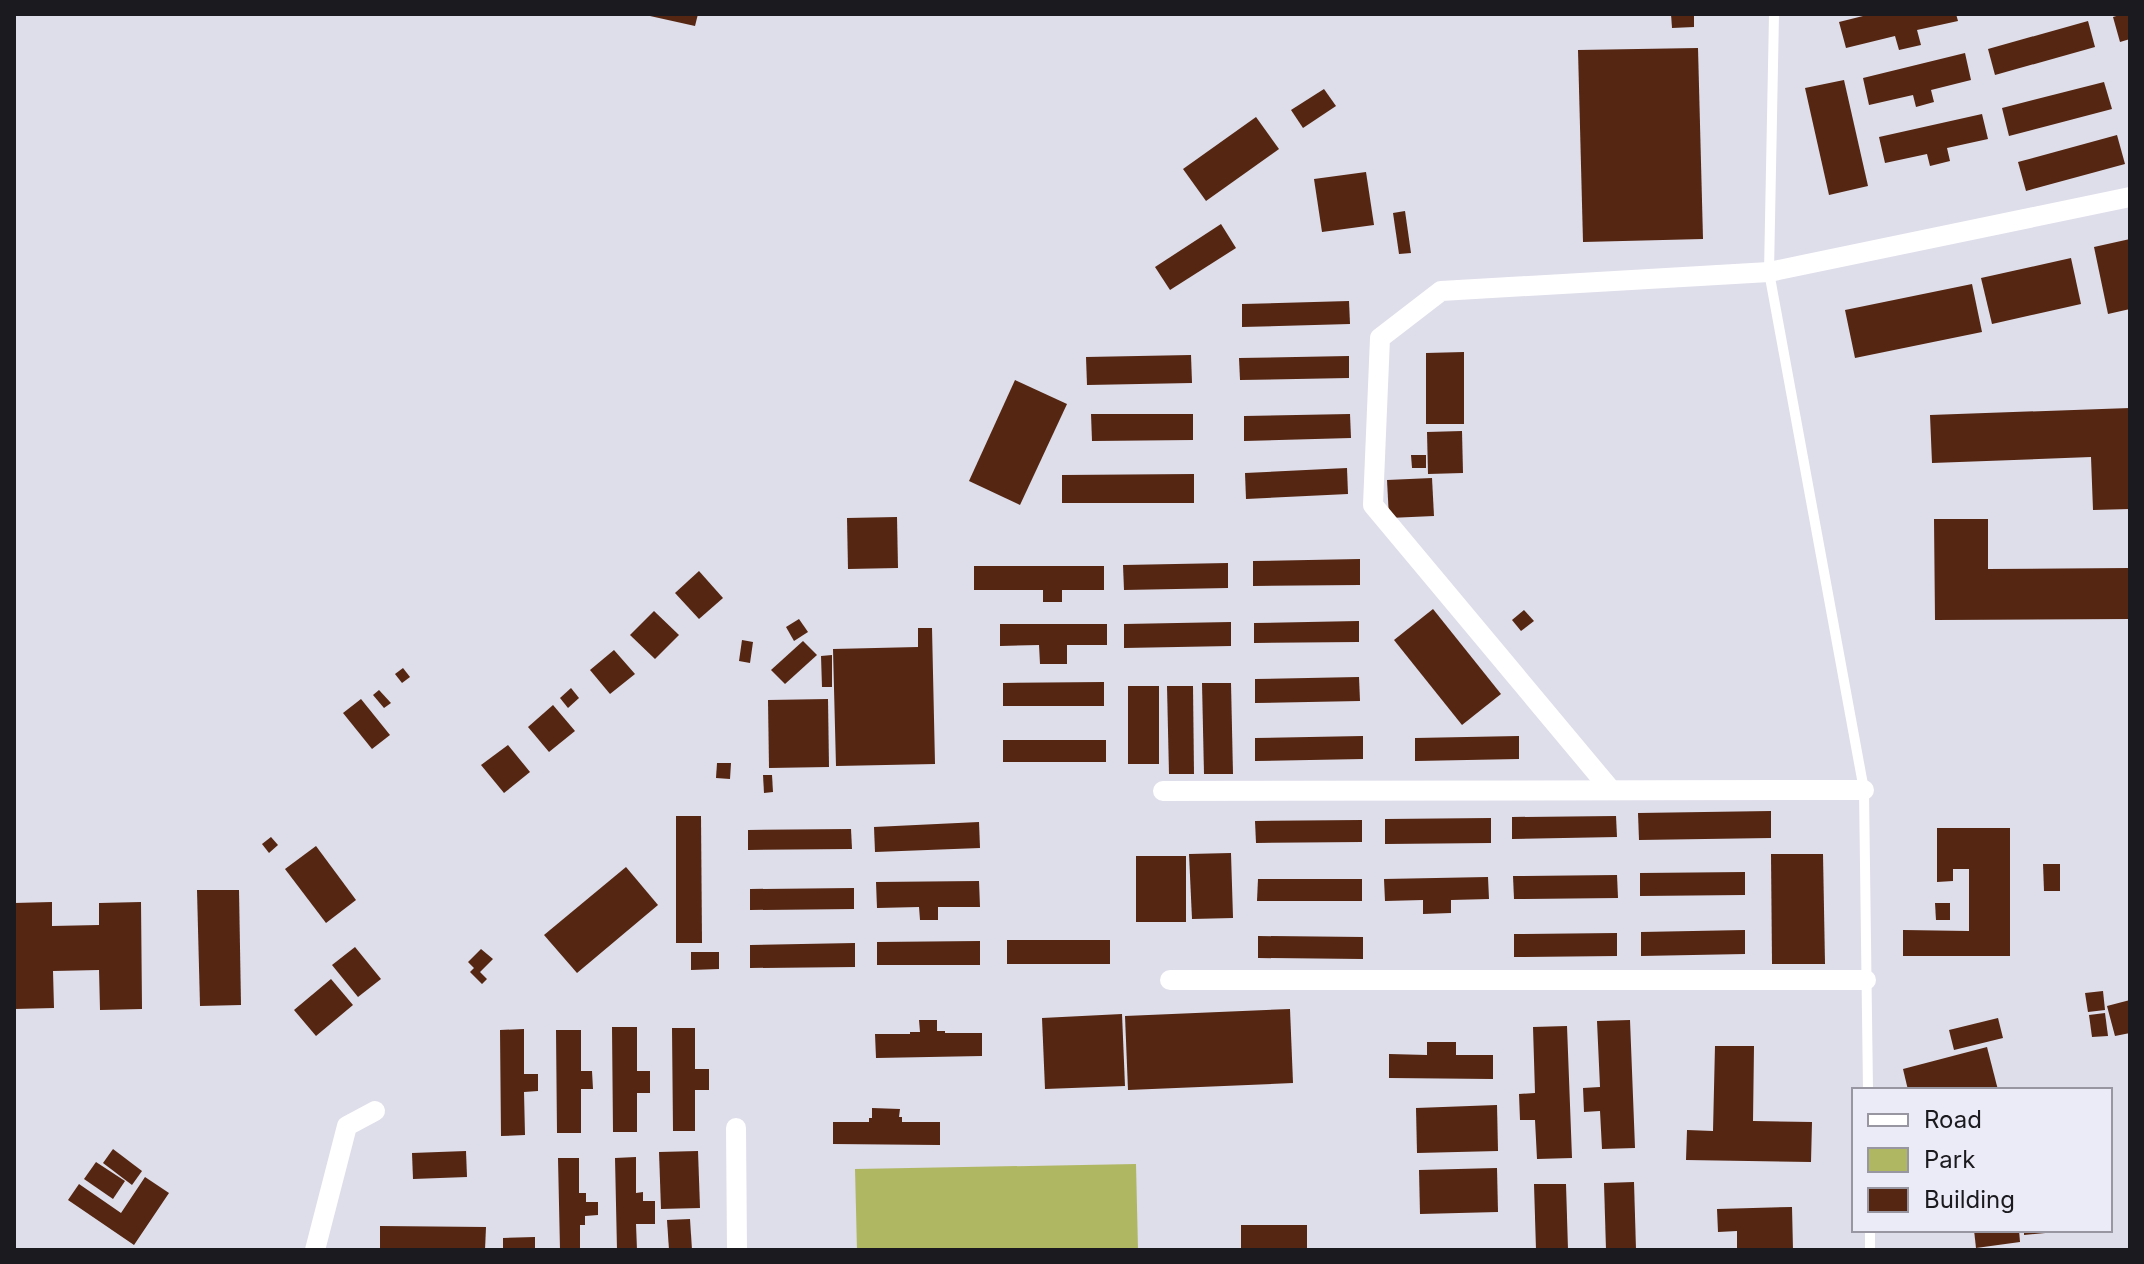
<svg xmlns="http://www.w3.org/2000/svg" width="2144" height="1264" viewBox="0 0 2144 1264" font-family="Inter,sans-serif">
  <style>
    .green { fill: #b0b763 }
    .building { fill: #552611 }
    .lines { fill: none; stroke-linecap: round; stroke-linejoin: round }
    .lane { stroke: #fff; stroke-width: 10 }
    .street { stroke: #fff; stroke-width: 20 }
  </style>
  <rect width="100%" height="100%" fill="#deddea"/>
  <!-- green -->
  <polygon class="green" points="1136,1164 1138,1250 857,1250 855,1169"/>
  <!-- building -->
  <g class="building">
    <polygon points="641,14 698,14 695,26"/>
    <polygon points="1671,14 1694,14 1694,27 1672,28"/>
    <polygon points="1871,14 1956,14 1958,21 1917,30 1921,45 1899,50 1895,36 1846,48 1839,22"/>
    <polygon points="2123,14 2130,14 2130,39 2120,42 2113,17"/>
    <polygon points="2088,21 2095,47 1995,75 1988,49"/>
    <polygon points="1698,48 1703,239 1583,242 1578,50"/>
    <polygon points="1965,53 1971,80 1931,90 1934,102 1916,107 1913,95 1869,105 1863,78"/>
    <polygon points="1844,80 1868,186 1829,195 1805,88"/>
    <polygon points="2104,82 2112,109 2009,136 2002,108"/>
    <polygon points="1324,89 1336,106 1303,128 1291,110"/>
    <polygon points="1982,114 1988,139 1947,148 1950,161 1930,166 1927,154 1885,163 1879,137"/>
    <polygon points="1256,117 1279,149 1206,201 1183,169"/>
    <polygon points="2117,135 2125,164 2026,191 2018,162"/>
    <polygon points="1366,172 1374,225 1322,232 1314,179"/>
    <polygon points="1405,211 1411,253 1399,254 1393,213"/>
    <polygon points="1221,224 1236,248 1170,290 1155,267"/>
    <polygon points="2130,239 2130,309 2108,314 2094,247"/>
    <polygon points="2071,258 2081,304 1992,324 1981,278"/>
    <polygon points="1972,284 1982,332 1855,358 1845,310"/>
    <polygon points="1349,301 1350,324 1242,327 1242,304"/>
    <polygon points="1464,352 1464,424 1426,424 1426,353"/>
    <polygon points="1191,355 1192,383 1087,385 1086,357"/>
    <polygon points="1349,356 1349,378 1240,380 1239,358"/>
    <polygon points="1015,380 1067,404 1020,505 969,481"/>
    <polygon points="2130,408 2130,509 2093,510 2091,457 1932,463 1930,415"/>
    <polygon points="1091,414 1193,414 1193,440 1092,441"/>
    <polygon points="1350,414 1351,438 1244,441 1244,416"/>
    <polygon points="1462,431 1463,473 1428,474 1427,432"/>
    <polygon points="1411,455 1426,455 1426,468 1412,468"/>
    <polygon points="1347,468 1348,494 1246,499 1245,473"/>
    <polygon points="1194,474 1194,503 1062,503 1062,475"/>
    <polygon points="1432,478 1434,516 1389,518 1387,480"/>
    <polygon points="897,517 898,568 848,569 847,518"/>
    <polygon points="1934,519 1988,519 1988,569 2130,568 2130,619 1935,620"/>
    <polygon points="1360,559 1360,585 1253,586 1253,561"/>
    <polygon points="1228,563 1228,588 1124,590 1123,565"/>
    <polygon points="974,566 1104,566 1104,590 1062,590 1062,602 1043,602 1043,590 974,590"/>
    <polygon points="699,571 723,598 699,619 675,593"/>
    <polygon points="1433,609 1501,694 1462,725 1394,640"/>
    <polygon points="1524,610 1534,621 1521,631 1512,620"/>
    <polygon points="654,611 679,635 655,659 630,635"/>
    <polygon points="799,619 808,632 794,641 786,627"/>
    <polygon points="1359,621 1359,642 1254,643 1254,623"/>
    <polygon points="1231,622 1231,646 1124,648 1124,624"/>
    <polygon points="1000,624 1107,624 1107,645 1067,645 1067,664 1040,664 1039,645 1000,646"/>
    <polygon points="918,628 932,628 935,764 836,766 833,649 918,647"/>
    <polygon points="742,640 753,642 750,663 739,661"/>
    <polygon points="803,641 817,655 785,684 771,670"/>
    <polygon points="614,650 635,674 610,694 590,670"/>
    <polygon points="832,655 832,687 822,687 821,656"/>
    <polygon points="403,668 410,677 402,683 395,674"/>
    <polygon points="1359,677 1360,701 1255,703 1255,679"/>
    <polygon points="1104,682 1104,706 1003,706 1003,683"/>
    <polygon points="1202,683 1231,683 1233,774 1204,774"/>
    <rect x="1128" y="686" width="31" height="78"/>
    <polygon points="1167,686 1193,686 1194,774 1169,774"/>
    <polygon points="571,688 579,698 568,708 560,698"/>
    <polygon points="379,690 391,703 384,708 373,695"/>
    <polygon points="361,699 390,735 372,749 343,713"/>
    <polygon points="828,699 829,767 769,768 768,700"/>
    <polygon points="553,705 575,731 549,752 528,727"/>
    <polygon points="1363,736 1363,759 1255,761 1255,738"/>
    <polygon points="1519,736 1519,759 1415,761 1415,738"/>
    <rect x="1003" y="740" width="103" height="22"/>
    <polygon points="508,745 530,772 504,793 481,765"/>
    <polygon points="717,763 731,763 730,779 716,778"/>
    <polygon points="763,775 772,775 773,792 764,793"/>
    <polygon points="1771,811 1771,838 1639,840 1638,813"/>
    <polygon points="676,816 701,816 702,943 676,943"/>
    <polygon points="1616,816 1617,837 1512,839 1512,817"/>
    <polygon points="1491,818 1491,843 1385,844 1385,819"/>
    <polygon points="1362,820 1362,842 1256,843 1255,821"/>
    <polygon points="979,822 980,848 875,852 874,827"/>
    <polygon points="1937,828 2010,828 2010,956 1903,956 1903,930 1969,931 1969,869 1953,869 1953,881 1937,882"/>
    <polygon points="851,829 852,849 748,850 748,830"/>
    <polygon points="271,837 278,845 269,853 262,844"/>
    <polygon points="316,846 356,900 326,923 285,869"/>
    <polygon points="1231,853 1233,918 1192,919 1189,854"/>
    <polygon points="1771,854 1823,854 1825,964 1772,964"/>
    <rect x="1136" y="856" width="50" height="66"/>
    <polygon points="2043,864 2060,864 2060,891 2044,891"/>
    <polygon points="626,867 658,905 577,973 544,935"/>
    <polygon points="1745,872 1745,895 1640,896 1640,873"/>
    <polygon points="1617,875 1618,898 1514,899 1513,876"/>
    <polygon points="1488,877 1489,899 1451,900 1451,913 1423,914 1423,900 1385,901 1384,879"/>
    <polygon points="1258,879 1362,879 1362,901 1257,901"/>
    <polygon points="979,881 980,907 938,907 938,920 920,920 919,907 877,908 876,882"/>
    <polygon points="854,888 854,909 750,910 750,889"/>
    <polygon points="197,890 239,890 241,1005 200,1006"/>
    <polygon points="52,902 52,926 99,925 99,903 141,902 142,1009 100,1010 99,970 53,971 54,1008 14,1009 14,903"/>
    <polygon points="1935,903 1950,903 1950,920 1936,920"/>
    <polygon points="1745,930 1745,954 1641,956 1641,932"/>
    <polygon points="1617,933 1617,956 1514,957 1514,934"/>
    <polygon points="1258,936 1363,937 1363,959 1258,958"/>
    <rect x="1007" y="940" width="103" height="24"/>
    <polygon points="980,941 980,965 877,965 877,942"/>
    <polygon points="855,943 855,967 750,968 750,945"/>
    <polygon points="355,947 381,979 358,997 332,965"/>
    <polygon points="481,949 493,959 480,972 487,979 482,984 470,972 474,968 468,962"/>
    <polygon points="691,952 719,952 719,969 691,970"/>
    <polygon points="331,979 353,1005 316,1036 294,1010"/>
    <polygon points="2103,991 2105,1010 2088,1012 2085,993"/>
    <polygon points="2130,1000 2130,1033 2115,1036 2107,1006"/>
    <polygon points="1290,1009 1293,1083 1128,1090 1125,1016"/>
    <polygon points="2105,1013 2108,1036 2092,1037 2089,1015"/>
    <polygon points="1122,1014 1125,1086 1045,1089 1042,1018"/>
    <polygon points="1998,1018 2003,1038 1954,1050 1949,1030"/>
    <polygon points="919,1020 937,1020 937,1031 945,1031 945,1033 982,1033 982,1056 876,1058 875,1034 910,1034 910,1032 920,1032"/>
    <polygon points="1630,1020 1635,1148 1602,1149 1600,1111 1584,1112 1583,1088 1600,1087 1597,1021"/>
    <polygon points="1567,1026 1572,1158 1537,1159 1535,1120 1520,1120 1519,1094 1535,1093 1533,1027"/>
    <polygon points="612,1027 637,1027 637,1071 650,1071 650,1093 637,1093 637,1132 613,1132"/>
    <polygon points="672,1028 695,1028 695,1069 709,1069 709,1090 695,1090 695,1131 673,1131"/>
    <polygon points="524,1029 524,1074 538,1074 538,1091 524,1092 525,1135 501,1136 500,1030"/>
    <polygon points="556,1030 581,1030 581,1071 592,1071 593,1089 581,1089 581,1133 557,1133"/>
    <polygon points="1427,1042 1456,1042 1456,1055 1493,1055 1493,1079 1389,1078 1389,1054 1427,1055"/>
    <polygon points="1715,1046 1754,1046 1753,1121 1812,1122 1811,1162 1686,1160 1687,1130 1713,1131"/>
    <polygon points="1987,1047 1998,1090 1908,1090 1903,1069"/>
    <polygon points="1497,1105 1498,1151 1417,1153 1416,1108"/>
    <polygon points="872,1108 900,1109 899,1117 902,1117 902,1122 940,1122 940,1145 833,1144 833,1122 869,1122 869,1118 872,1118"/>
    <polygon points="113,1149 142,1171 132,1185 103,1163"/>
    <polygon points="466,1151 467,1177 413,1179 412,1153"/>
    <polygon points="698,1151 700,1208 661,1209 659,1152"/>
    <polygon points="636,1157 636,1193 643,1192 643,1201 655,1201 655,1224 636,1224 637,1250 617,1250 615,1158"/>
    <polygon points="558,1158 579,1158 579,1193 586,1193 586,1202 598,1202 598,1215 585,1216 585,1225 580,1225 580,1250 560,1250"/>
    <polygon points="96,1162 125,1181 113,1199 84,1179"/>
    <polygon points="1497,1168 1498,1212 1420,1214 1419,1170"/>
    <polygon points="145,1177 169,1193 134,1245 68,1200 79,1184 121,1213"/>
    <polygon points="1634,1182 1636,1250 1606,1250 1604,1183"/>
    <polygon points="1534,1184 1566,1184 1568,1250 1536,1250"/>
    <polygon points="1792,1207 1793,1250 1737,1250 1737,1231 1718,1232 1717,1209"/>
    <polygon points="690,1219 692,1250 669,1250 667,1220"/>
    <rect x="1241" y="1225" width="66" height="25"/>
    <polygon points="380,1226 486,1227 485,1250 380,1250"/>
    <polygon points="1974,1230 2019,1230 2020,1242 1976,1248"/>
    <polygon points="2024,1230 2056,1230 2056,1232 2024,1235"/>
    <polygon points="535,1237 535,1250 503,1250 503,1238"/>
  </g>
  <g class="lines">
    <!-- lane -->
    <g class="lane">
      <polyline points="1774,14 1769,272 1864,790 1868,1090"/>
      <polyline points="1870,1230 1870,1250"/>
    </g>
    <!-- street -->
    <g class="street">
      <polyline points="1611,790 1373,505 1380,338 1441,291 1769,272 2130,197"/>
      <polyline points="1163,791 1864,790"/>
      <polyline points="1170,980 1866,980"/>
      <polyline points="736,1128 737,1250"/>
      <polyline points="315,1250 347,1126 375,1111"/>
    </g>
  </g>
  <!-- border -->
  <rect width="2144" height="1264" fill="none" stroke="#1b1b1f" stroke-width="32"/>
  <!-- legend -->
  <rect x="1852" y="1088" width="260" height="144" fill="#ebeaf7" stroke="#9897a1" stroke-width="2"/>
  <rect x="1868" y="1114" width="40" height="12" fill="#ffffff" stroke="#9897a1" stroke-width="2"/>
  <text x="1924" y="1128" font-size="24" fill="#1b1b1f">Road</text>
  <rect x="1868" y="1148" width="40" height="24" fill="#b0b763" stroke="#9897a1" stroke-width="2"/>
  <text x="1924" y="1168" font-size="24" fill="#1b1b1f">Park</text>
  <rect x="1868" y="1188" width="40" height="24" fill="#552611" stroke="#9897a1" stroke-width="2"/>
  <text x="1924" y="1208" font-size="24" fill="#1b1b1f">Building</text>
</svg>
